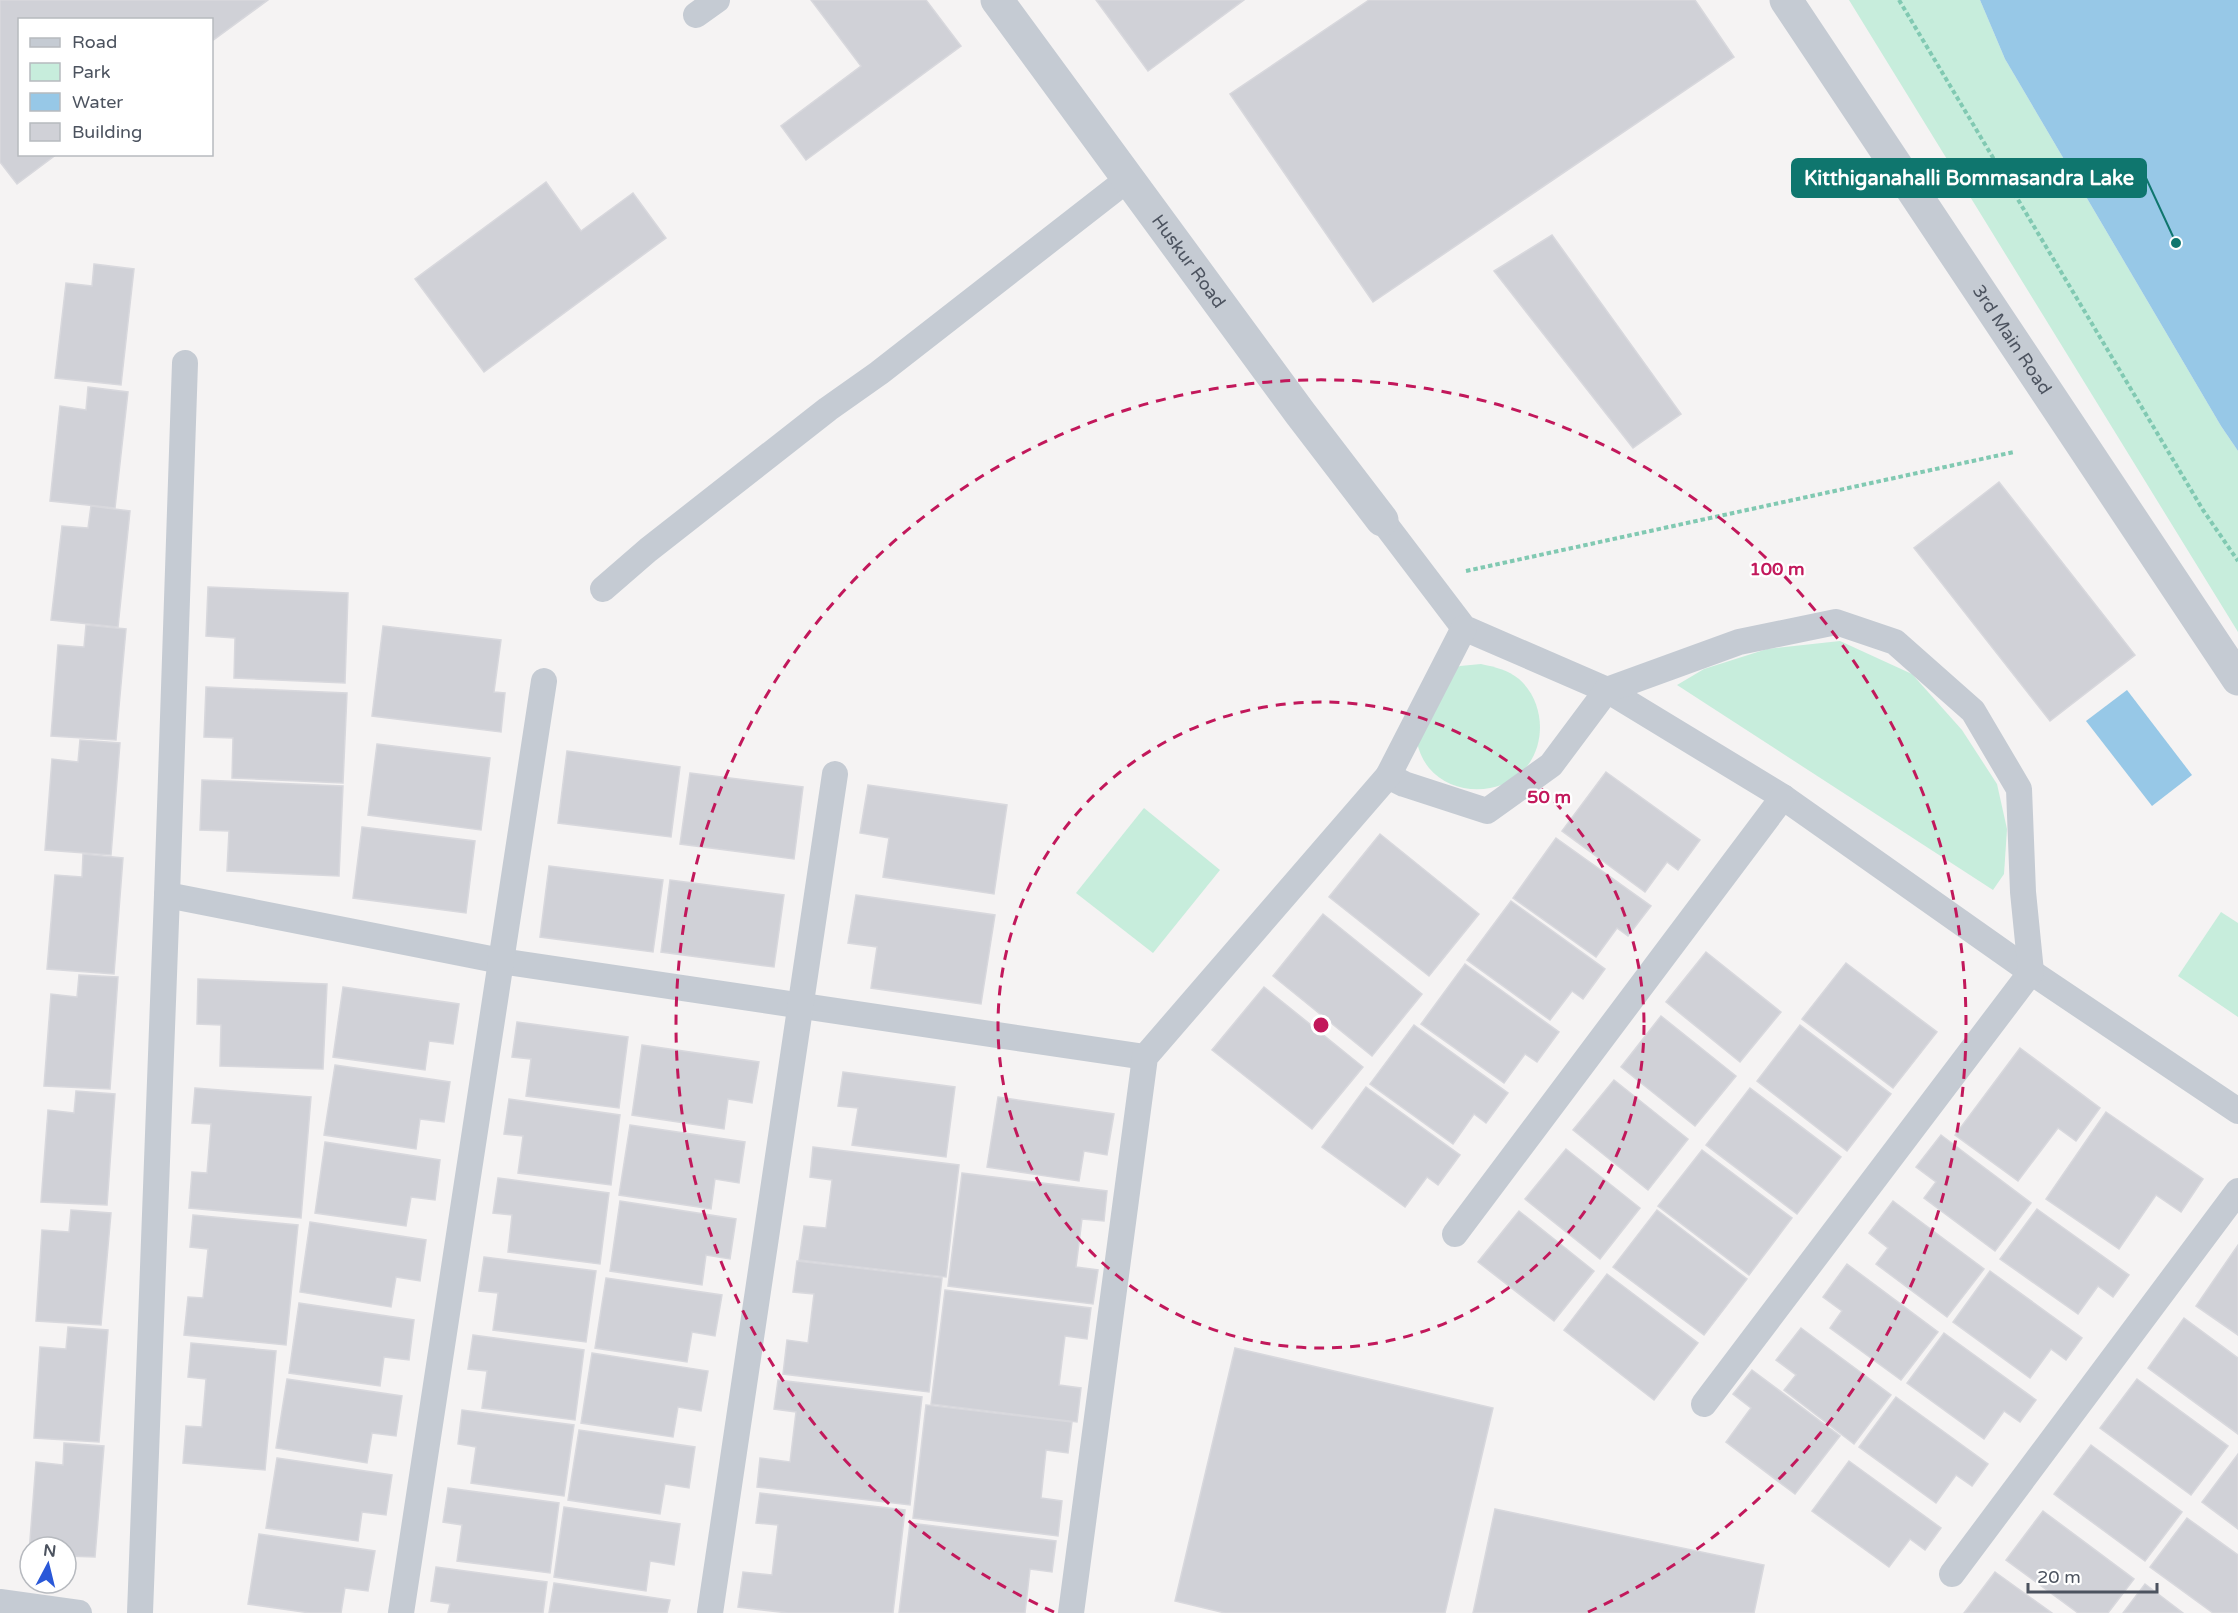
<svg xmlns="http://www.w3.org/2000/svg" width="2238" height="1613" viewBox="0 0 2238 1613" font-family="'Varela Round',sans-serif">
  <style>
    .green { fill: #c7eddc }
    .water { fill: #97c8e7 }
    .building { fill: #d0d1d7; stroke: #d8d8dd; stroke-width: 1.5 }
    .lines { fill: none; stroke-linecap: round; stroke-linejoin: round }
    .path { stroke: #81c9b2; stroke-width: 4; stroke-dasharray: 4.5 3; stroke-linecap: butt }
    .lane { stroke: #c5cbd3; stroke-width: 26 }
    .street { stroke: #c5cbd3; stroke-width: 33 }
    .ring { fill: none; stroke: #c2185b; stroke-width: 3; stroke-dasharray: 10 8 }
    .labels { text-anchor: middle; stroke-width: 4.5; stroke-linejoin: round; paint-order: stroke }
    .street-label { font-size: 18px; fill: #4c535f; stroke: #fff }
    .centre { fill: #c2185b; stroke: #fff; stroke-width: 3 }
    .ring-label { font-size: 18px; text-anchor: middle; font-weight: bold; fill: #c2185b; stroke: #fff; stroke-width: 4.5; stroke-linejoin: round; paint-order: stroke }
    .leader { fill: none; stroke: #0f766e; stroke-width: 2 }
    .callout-dot { fill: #0f766e; stroke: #fff; stroke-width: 2 }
    .callout { fill: #0f766e; stroke: #0f766e; stroke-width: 2 }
    .callout-label { font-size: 20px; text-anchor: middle; font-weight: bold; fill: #fff }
  </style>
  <rect width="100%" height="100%" fill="#f5f3f3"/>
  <!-- green -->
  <g class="green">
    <polygon points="1849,0 1980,0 2005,59 2221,426 2238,451 2238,632"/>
    <polygon points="1840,641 1912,674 1962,730 1997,784 2007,829 2004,874 1993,890 1677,685 1704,669 1767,649"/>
    <path d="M1481,664C1495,667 1508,670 1519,679C1545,702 1547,745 1524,770C1500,796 1452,796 1429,768C1420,757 1417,744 1414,731L1441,675L1460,666Z"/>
    <polygon points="1144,808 1220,870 1153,953 1076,893"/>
    <polygon points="2221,912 2238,923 2238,1017 2178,976"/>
  </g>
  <!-- water -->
  <g class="water">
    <polygon points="1980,0 2238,0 2238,451 2221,426 2005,59"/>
    <polygon points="2127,690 2192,775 2152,806 2086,721"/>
  </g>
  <!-- building -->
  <g class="building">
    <polygon points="0,0 268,0 212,41 212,20 20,20 20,154 57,154 17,184 0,162"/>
    <polygon points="811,0 926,0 961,46 806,160 781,126 861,66"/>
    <polygon points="1096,0 1244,0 1148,71"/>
    <polygon points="1369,0 1695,0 1734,57 1373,302 1230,94"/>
    <polygon points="546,182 581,231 633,193 666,238 484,372 415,279"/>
    <polygon points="1552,235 1681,414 1633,448 1494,271"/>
    <polygon points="94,264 134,269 121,385 55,378 66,283 92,286"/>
    <polygon points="88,387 128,392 115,508 50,501 60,406 86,410"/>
    <polygon points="1999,482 2135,655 2050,721 1914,548"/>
    <polygon points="91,506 130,511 118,627 51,620 62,526 88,528"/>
    <polygon points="208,587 348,593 345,683 234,678 235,638 206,636"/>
    <polygon points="86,625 126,629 116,740 51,736 58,645 84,647"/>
    <polygon points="383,626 501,640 494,692 505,693 501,732 372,716"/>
    <polygon points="206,687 347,693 343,783 232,778 233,738 204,737"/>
    <polygon points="80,740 120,743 111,855 45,850 52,759 78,762"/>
    <polygon points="377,744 490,758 481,830 368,815"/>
    <polygon points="567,751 680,767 671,837 558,823"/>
    <polygon points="1606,772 1700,840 1678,870 1667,862 1645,892 1562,831"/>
    <polygon points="690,773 803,787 794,859 680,844"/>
    <polygon points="202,780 343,786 339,876 227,871 229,831 200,830"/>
    <polygon points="868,785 1007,805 994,894 883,877 889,838 860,833"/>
    <polygon points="362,827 475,841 466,913 353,898"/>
    <polygon points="1380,834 1479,914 1429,976 1329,897"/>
    <polygon points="1556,838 1651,906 1628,936 1617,928 1596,957 1513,898"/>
    <polygon points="83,854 123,858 114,974 47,969 55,875 82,877"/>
    <polygon points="549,866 663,880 653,952 540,937"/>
    <polygon points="670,880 784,895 774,967 661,952"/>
    <polygon points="856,895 995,915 981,1004 871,988 877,947 848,943"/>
    <polygon points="1511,901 1605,969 1583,999 1572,991 1550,1020 1467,960"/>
    <polygon points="1323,914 1422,994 1372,1056 1273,976"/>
    <polygon points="1706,952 1781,1012 1740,1062 1666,1002"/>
    <polygon points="1846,963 1937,1032 1893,1088 1802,1019"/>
    <polygon points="1465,964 1559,1032 1537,1062 1525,1054 1504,1083 1421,1024"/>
    <polygon points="79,975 118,977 110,1089 44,1086 51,994 77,997"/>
    <polygon points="198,979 327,984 323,1069 220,1066 221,1025 197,1024"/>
    <polygon points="343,987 459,1004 453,1044 429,1041 425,1070 333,1057"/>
    <polygon points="1264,987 1363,1067 1312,1129 1212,1050"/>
    <polygon points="1661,1016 1736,1076 1695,1126 1621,1067"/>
    <polygon points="517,1022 628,1037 619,1108 526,1096 531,1059 512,1057"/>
    <polygon points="1414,1025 1508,1093 1486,1123 1474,1114 1453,1144 1370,1084"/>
    <polygon points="1800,1025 1891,1094 1847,1151 1757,1081"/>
    <polygon points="642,1045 759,1062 752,1103 728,1099 724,1129 632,1115"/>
    <polygon points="2020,1048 2100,1108 2076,1141 2058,1128 2018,1181 1955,1135"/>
    <polygon points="335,1065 450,1082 444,1122 420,1119 416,1149 324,1135"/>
    <polygon points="843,1072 955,1087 946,1157 852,1145 858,1108 838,1106"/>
    <polygon points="1614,1080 1688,1139 1648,1190 1573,1130"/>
    <polygon points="1366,1087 1460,1155 1438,1185 1427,1177 1405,1207 1322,1147"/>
    <polygon points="195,1088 311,1097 301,1218 189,1208 192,1172 207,1173 211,1124 192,1123"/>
    <polygon points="1750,1088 1841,1157 1797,1214 1706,1145"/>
    <polygon points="76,1091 115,1094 107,1205 41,1202 48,1110 74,1113"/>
    <polygon points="998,1097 1114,1114 1107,1155 1084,1151 1079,1181 987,1167"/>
    <polygon points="509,1099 620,1115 611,1185 518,1173 523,1136 504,1134"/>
    <polygon points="2106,1112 2203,1179 2181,1212 2156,1195 2119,1249 2046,1199"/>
    <polygon points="630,1125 745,1142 739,1183 715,1179 711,1209 619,1195"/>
    <polygon points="1941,1135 2031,1203 1995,1251 1924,1198 1936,1182 1916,1167"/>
    <polygon points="325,1142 440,1160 435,1200 411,1197 406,1226 315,1213"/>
    <polygon points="813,1147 959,1165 946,1277 799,1260 804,1226 826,1228 832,1180 810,1177"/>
    <polygon points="1566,1149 1640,1208 1600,1259 1525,1199"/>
    <polygon points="1702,1150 1792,1218 1749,1275 1658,1206"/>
    <polygon points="962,1173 1107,1191 1104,1221 1082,1219 1076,1267 1098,1270 1093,1304 948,1286"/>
    <polygon points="498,1178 609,1193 600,1264 508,1252 512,1215 493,1213"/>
    <polygon points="620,1201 736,1219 730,1259 706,1255 702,1285 610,1271"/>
    <polygon points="1893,1201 1984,1269 1947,1317 1876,1264 1888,1248 1869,1233"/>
    <polygon points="2037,1209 2129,1275 2113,1297 2098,1286 2078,1314 2000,1259"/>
    <polygon points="71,1210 111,1213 101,1325 36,1321 42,1230 69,1232"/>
    <polygon points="1657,1210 1747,1279 1704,1335 1613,1267"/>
    <polygon points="1519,1211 1594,1271 1554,1321 1478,1262"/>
    <polygon points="193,1215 298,1225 286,1345 184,1335 188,1297 203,1298 208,1249 190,1247"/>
    <polygon points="310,1222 426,1240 420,1281 396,1277 391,1307 300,1292"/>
    <polygon points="2238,1245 2238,1335 2196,1306"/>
    <polygon points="484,1257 596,1271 586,1342 493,1330 498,1293 479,1291"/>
    <polygon points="797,1261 942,1278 929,1392 783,1374 787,1340 808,1343 814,1294 793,1292"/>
    <polygon points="1847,1264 1938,1332 1901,1380 1830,1328 1842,1311 1823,1297"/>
    <polygon points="1990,1271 2082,1338 2066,1360 2051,1349 2030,1378 1953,1322"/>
    <polygon points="1607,1274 1698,1343 1654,1400 1564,1330"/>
    <polygon points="606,1278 722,1295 715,1336 692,1332 687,1362 595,1348"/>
    <polygon points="945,1290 1091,1308 1087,1339 1065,1336 1059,1385 1081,1388 1077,1422 931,1404"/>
    <polygon points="299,1303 414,1320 409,1360 384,1357 380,1386 289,1373"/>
    <polygon points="2184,1318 2238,1358 2238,1434 2148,1368"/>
    <polygon points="68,1327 108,1330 99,1442 34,1438 40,1347 66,1349"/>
    <polygon points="1801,1328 1891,1395 1854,1444 1784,1390 1796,1375 1776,1360"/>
    <polygon points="1944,1333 2036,1400 2020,1422 2004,1411 1984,1439 1907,1383"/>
    <polygon points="473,1335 584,1350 575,1420 482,1408 487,1371 468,1369"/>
    <polygon points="191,1343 276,1351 265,1470 183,1463 186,1426 202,1427 206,1379 188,1377"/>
    <polygon points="1235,1348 1493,1408 1445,1613 1225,1613 1175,1601"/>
    <polygon points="592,1353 708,1371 701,1411 678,1407 673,1437 581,1423"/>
    <polygon points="1752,1370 1840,1436 1795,1494 1726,1442 1751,1408 1733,1394"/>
    <polygon points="287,1379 402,1396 396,1436 372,1433 367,1463 276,1448"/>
    <polygon points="2137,1379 2228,1446 2191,1495 2100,1428"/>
    <polygon points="778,1380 922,1397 910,1505 757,1487 760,1458 790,1462 796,1412 774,1409"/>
    <polygon points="1896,1397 1988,1464 1972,1486 1956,1475 1936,1503 1859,1447"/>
    <polygon points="926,1405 1072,1422 1068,1453 1046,1450 1041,1498 1062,1501 1058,1536 913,1518"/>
    <polygon points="462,1410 574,1425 564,1496 471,1483 476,1447 458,1444"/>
    <polygon points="579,1430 695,1447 689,1488 665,1484 660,1514 568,1500"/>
    <polygon points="64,1443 104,1446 95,1557 66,1556 66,1547 30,1547 29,1553 36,1462 63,1465"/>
    <polygon points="2091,1445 2182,1512 2145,1561 2054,1494"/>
    <polygon points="2238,1454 2238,1529 2202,1502"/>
    <polygon points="277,1458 392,1475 386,1515 362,1512 358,1541 266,1528"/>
    <polygon points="1849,1461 1941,1528 1925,1550 1910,1539 1889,1567 1812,1511"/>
    <polygon points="448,1488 559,1503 550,1573 457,1561 462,1525 443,1522"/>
    <polygon points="760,1493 905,1510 893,1613 788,1613 738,1607 743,1572 772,1575 778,1525 756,1523"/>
    <polygon points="564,1507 680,1524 674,1565 650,1561 646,1591 554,1577"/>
    <polygon points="1495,1509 1764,1565 1754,1613 1473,1613"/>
    <polygon points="2043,1511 2134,1579 2108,1613 2078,1613 2006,1560"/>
    <polygon points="2187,1518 2238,1555 2238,1613 2213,1613 2150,1567"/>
    <polygon points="910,1523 1056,1541 1052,1572 1030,1569 1025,1613 899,1613"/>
    <polygon points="259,1534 375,1551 368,1591 345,1588 341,1613 310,1613 248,1604"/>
    <polygon points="436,1567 547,1582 543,1613 448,1613 450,1604 431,1601"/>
    <polygon points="1995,1572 2052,1613 1964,1613"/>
    <polygon points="554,1583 670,1600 667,1613 549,1613"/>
    <polygon points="2145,1584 2183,1613 2123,1613"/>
  </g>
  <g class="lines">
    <!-- path -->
    <g class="path">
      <polyline points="1899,0 2203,510 2238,561"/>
      <polyline points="1466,571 2014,452"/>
    </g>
    <!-- lane -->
    <g class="lane">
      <polyline points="696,15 717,0"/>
      <polyline points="1382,520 1464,628 1607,690 1783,797 2031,972 2238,1111"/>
      <polyline points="603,589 648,550 828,409 879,373 1128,179"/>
      <polyline points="1388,776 1404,784 1487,811 1551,765 1607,690 1739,642 1836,622 1895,642 1973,711 2019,789 2023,892 2031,972 1704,1404"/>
      <polyline points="167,895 501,961 1145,1057"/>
      <polyline points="1455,1234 1783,797"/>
      <polyline points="1952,1574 2238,1191"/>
      <polyline points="0,1602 79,1613"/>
      <polyline points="140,1613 167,895 185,363"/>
      <polyline points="401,1613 544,681"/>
      <polyline points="710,1613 835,774"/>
      <polyline points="1071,1613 1145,1057 1388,776 1464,628"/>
    </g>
    <!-- street -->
    <g class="street">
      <path id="s1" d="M997,0L1300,413L1382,520"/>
      <path id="s2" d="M1786,0L2238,679"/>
    </g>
  </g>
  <!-- distance rings -->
  <g class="ring">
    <circle cx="1321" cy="1025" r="323"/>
    <path d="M1054 1612A645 645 0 1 1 1588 1612"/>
  </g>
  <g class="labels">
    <!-- street labels -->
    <g class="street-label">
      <text dy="6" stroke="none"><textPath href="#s1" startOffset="324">Huskur Road</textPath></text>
      <text dy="6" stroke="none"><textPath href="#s2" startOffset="408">3rd Main Road</textPath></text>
    </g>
  </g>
  <circle cx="1321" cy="1025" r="9" class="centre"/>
  <g class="ring-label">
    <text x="1777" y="575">100 m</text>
    <text x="1549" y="803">50 m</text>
  </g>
  <!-- callouts -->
  <path class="leader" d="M2176 243L2146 178"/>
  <circle class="callout-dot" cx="2176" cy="243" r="6"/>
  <rect class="callout" x="1792" y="159" width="354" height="38" rx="6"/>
  <g class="callout-label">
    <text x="1969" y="185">Kitthiganahalli Bommasandra Lake</text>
  </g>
  <!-- legend -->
  <rect x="18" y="18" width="195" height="138" fill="#ffffff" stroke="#b7babf" stroke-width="1.5"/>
  <rect x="30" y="38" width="30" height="9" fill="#c5cbd3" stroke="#b7babf" stroke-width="1.5"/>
  <text x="72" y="48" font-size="18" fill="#4c535f">Road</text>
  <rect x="30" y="63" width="30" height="18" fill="#c7eddc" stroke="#b7babf" stroke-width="1.5"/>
  <text x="72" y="78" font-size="18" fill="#4c535f">Park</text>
  <rect x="30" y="93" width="30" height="18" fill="#97c8e7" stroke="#b7babf" stroke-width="1.5"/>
  <text x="72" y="108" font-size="18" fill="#4c535f">Water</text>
  <rect x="30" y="123" width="30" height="18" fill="#d0d1d7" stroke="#b7babf" stroke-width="1.5"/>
  <text x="72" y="138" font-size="18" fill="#4c535f">Building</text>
  <!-- north arrow -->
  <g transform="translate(48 1565) rotate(7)"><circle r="28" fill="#ffffff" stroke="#b7babf" stroke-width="1.5"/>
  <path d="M0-4.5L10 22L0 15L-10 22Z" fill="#2a58d8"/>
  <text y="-9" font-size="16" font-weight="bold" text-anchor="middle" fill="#4c535f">N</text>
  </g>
  <!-- scale -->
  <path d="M2028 1583v9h129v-9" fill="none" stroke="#4c535f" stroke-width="3"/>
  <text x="2037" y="1583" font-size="18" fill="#4c535f" stroke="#ffffff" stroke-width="4.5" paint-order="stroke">20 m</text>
</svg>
